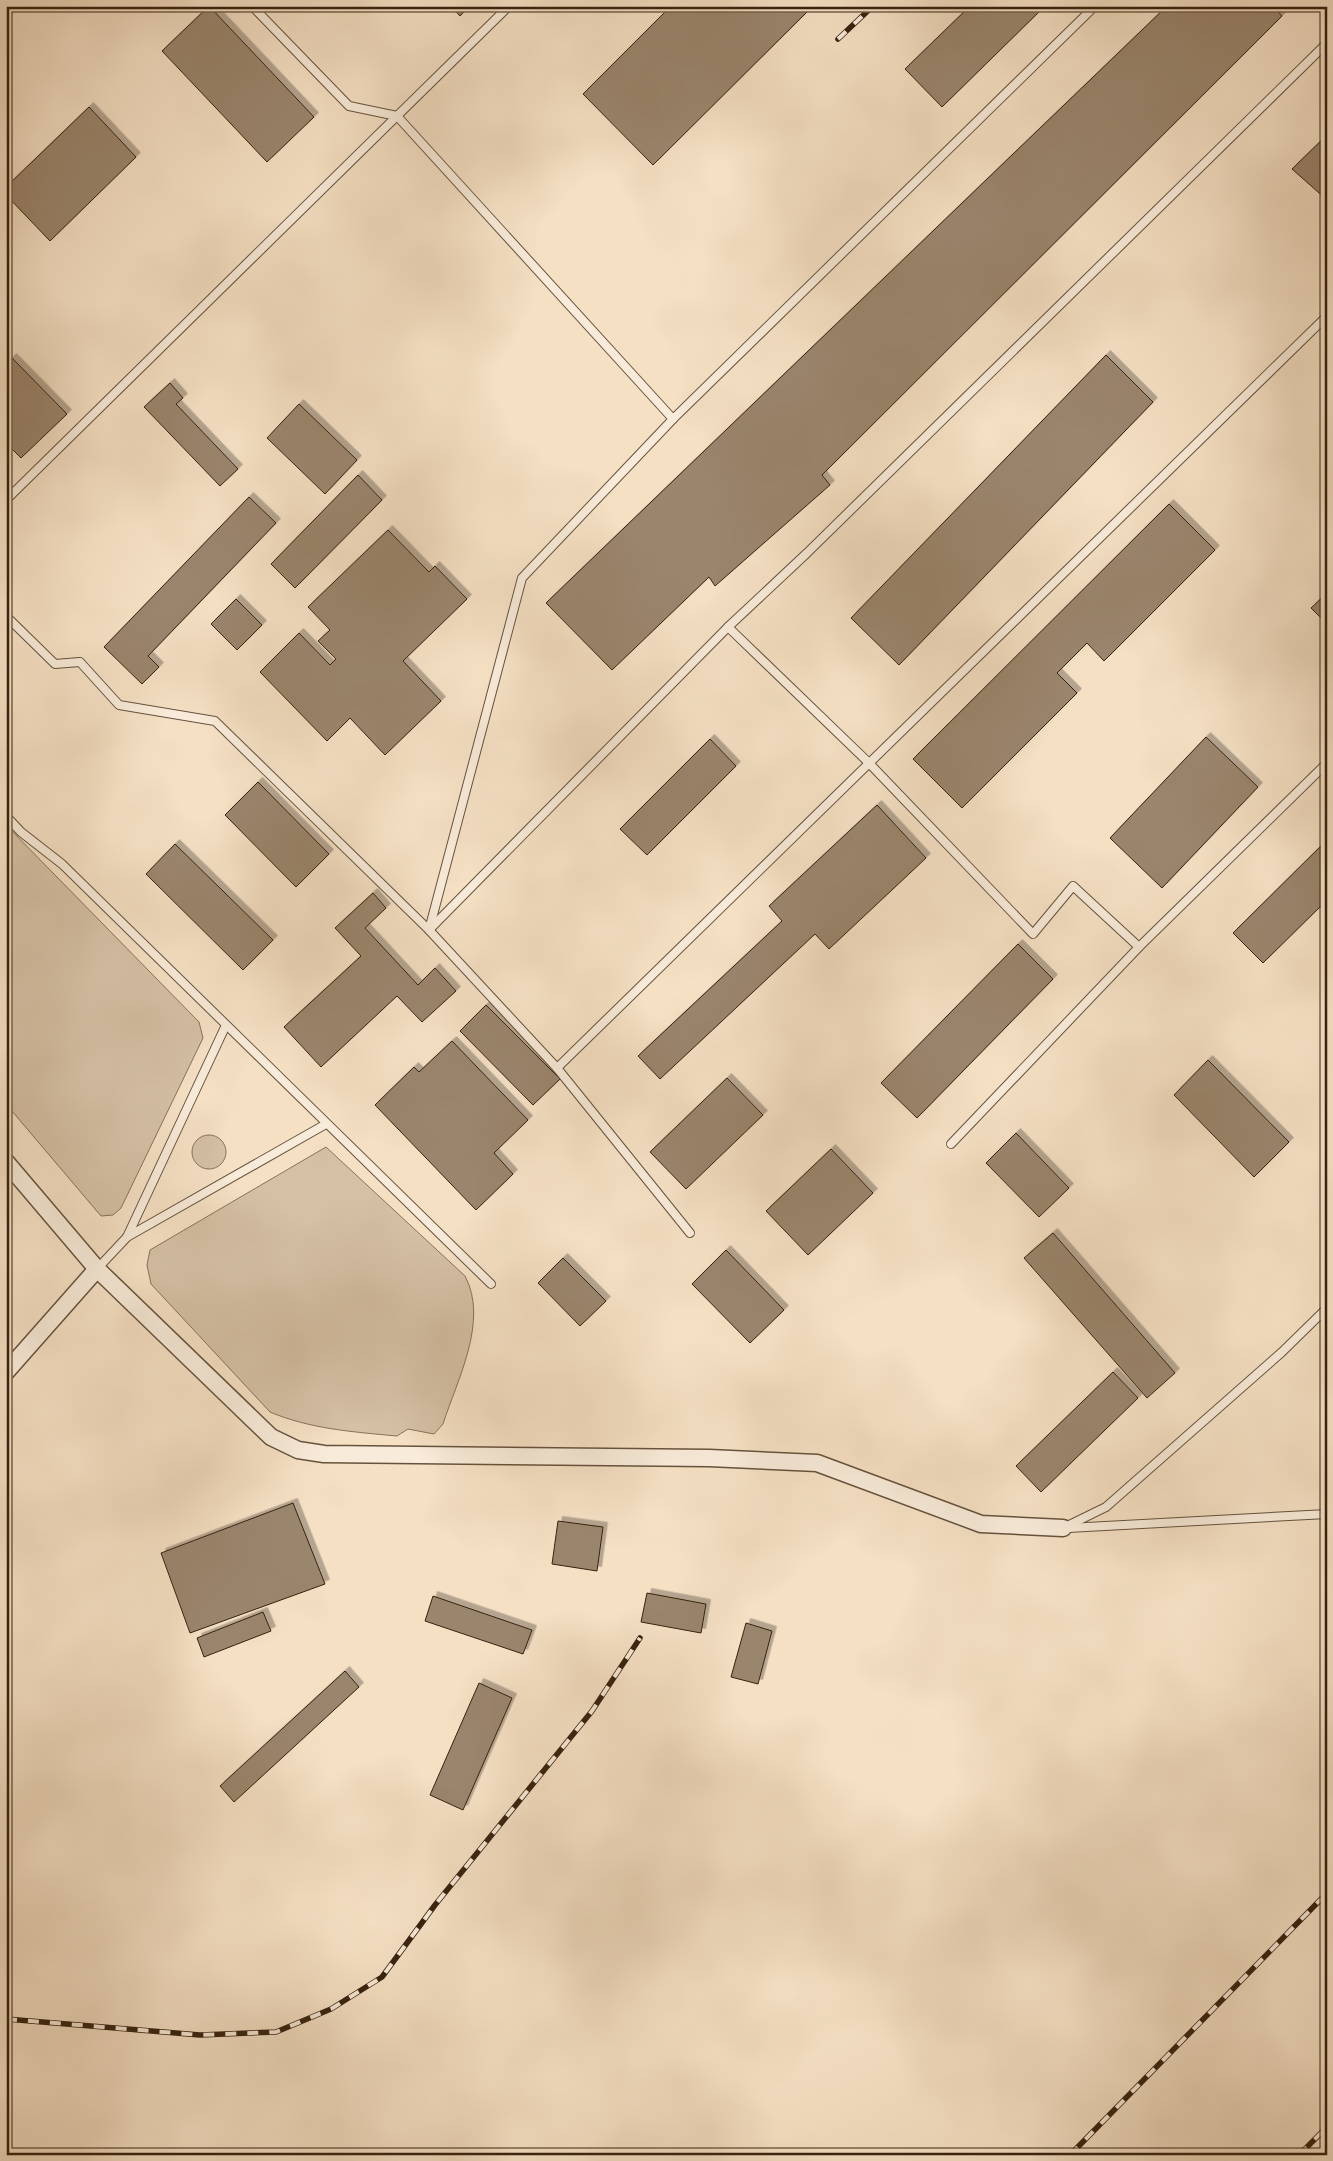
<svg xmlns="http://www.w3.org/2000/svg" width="1333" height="2161" viewBox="0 0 1333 2161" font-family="Alegreya,serif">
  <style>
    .green { fill: #d5c0a5; stroke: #86715a }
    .building { fill: #9a856d; stroke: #37220f; filter: url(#shadow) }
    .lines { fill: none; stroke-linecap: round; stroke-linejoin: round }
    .service-casing { stroke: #66523c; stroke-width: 10 }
    .minor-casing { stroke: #66523c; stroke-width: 19 }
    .service { stroke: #f8ebd9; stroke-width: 8 }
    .minor { stroke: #f8ebd9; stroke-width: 16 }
    .rail-casing { stroke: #37220f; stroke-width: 5.5 }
    .rail { stroke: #f8ebd9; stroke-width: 4; stroke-dasharray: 11; stroke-linecap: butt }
  </style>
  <defs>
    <filter id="shadow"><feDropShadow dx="4.5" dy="-4.5" stdDeviation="0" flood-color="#0004"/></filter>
  </defs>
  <rect width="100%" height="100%" fill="#f5e0c4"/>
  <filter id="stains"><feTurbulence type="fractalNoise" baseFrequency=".004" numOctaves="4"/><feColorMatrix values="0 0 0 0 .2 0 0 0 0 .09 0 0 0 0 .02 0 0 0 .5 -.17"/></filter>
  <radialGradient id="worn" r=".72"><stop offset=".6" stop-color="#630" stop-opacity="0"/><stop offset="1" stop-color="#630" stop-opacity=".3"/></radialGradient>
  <!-- green -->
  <g class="green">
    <polygon points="6,825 199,1022 203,1038 121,1208 113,1215 101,1216 6,1104"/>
    <circle cx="209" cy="1152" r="17"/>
    <path d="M326,1147L465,1276C489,1321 457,1380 443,1424L434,1434L408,1429L397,1436C354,1432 310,1429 270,1412L151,1284L147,1265L150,1250Z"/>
  </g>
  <!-- building -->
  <g class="building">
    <polygon points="209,6 314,117 267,162 162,51"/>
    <polygon points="451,6 470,6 460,16"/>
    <polygon points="671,6 813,6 653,165 583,94"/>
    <polygon points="970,6 1045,6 942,107 905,69"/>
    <polygon points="1167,6 1273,6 1282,16 822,475 830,485 715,586 709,577 612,670 546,603"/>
    <polygon points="89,107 136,157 50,241 6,195 6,187"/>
    <polygon points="1327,135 1327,200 1292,169"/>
    <polygon points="1106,355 1153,402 899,665 851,618"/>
    <polygon points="12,358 67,414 21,458 6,443 6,364"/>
    <polygon points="170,383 183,398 176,404 238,469 220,486 144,407"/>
    <polygon points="299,404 357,460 325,494 267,438"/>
    <polygon points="358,475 382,500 295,588 271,564"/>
    <polygon points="249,497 276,523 148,656 159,667 142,684 104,647"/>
    <polygon points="1169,504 1215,550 1104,661 1087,643 1057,673 1077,693 962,808 913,759"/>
    <polygon points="388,530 429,572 435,566 467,599 403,661 441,701 385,755 350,718 327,741 260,672 299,633 330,665 336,659 318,641 330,630 308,607"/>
    <polygon points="1327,593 1327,624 1311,608"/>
    <polygon points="236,599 262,625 237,650 211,624"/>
    <polygon points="1206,737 1258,787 1162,888 1110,838"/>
    <polygon points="710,739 736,766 647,855 620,829"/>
    <polygon points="258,782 329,854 296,887 225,815"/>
    <polygon points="877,805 926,858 829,949 815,934 660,1079 638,1056 782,921 769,906"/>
    <polygon points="1327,840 1327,900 1263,963 1233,933"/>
    <polygon points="175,844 273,940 243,970 146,874"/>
    <polygon points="373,893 386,908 365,928 418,985 435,968 456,991 422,1022 397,996 321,1067 284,1027 361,956 335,928"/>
    <polygon points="1018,944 1053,979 917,1118 881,1083"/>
    <polygon points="486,1005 560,1079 533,1105 460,1031"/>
    <polygon points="452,1041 528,1120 494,1153 513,1174 476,1210 375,1105 414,1067 419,1072"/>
    <polygon points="1208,1060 1289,1142 1254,1177 1174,1095"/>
    <polygon points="727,1078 763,1115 686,1189 650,1152"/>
    <polygon points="1016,1133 1069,1188 1039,1217 986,1163"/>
    <polygon points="831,1149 873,1193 808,1255 766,1211"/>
    <polygon points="1053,1233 1175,1373 1147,1398 1024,1258"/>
    <polygon points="726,1250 784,1310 750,1343 692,1284"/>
    <polygon points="563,1258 606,1301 580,1326 538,1283"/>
    <polygon points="1113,1372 1138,1398 1041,1492 1016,1466"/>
    <polygon points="293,1503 325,1584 190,1633 161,1553"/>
    <polygon points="558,1521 603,1527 597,1571 552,1564"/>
    <polygon points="647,1593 706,1604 701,1633 641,1622"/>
    <polygon points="433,1596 532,1630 523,1654 425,1621"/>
    <polygon points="263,1612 271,1631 204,1657 197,1638"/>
    <polygon points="746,1623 772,1631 758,1684 731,1677"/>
    <polygon points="345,1671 359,1687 234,1802 220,1786"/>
    <polygon points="479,1683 512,1698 463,1810 430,1795"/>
  </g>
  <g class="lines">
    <defs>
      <g id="service">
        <polyline points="252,6 349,106 397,116 673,419"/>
        <polyline points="1095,6 673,419 522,578 429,930 557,1068 1327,316"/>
        <polyline points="6,500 509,6"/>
        <polyline points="6,616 55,664 80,662 119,705 215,721 429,930 728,627 868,762 1033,934 1073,886 1139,947 1327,763"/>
        <polyline points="728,627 807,553 1327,43"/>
        <polyline points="6,816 21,832 62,864 491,1284"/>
        <polyline points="226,1025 127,1237 326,1124"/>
        <polyline points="557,1068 690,1233"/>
        <polyline points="951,1144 1139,947"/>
        <polyline points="97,1269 127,1237"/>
        <polyline points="1063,1528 1106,1507 1282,1352 1327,1308"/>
        <polyline points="1068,1528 1327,1514"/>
      </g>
      <g id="minor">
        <polyline points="6,1162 97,1269 271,1437 298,1450 324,1454 709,1458 817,1463 981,1524 1063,1528"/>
        <polyline points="6,1372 97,1269"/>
      </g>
    </defs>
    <!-- service casing -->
    <use href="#service" class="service-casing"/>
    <!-- minor casing -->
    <use href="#minor" class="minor-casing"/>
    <!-- service -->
    <use href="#service" class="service"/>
    <!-- minor -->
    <use href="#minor" class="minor"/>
    <defs>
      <g id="rail">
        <polyline points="838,39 873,6"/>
        <polyline points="6,2019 200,2035 276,2032 331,2009 382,1977 435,1905 592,1711 640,1638"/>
        <polyline points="1070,2155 1327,1893"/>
        <polyline points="1299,2155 1327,2127"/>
      </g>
    </defs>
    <!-- rail casing -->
    <use href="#rail" class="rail-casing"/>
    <!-- rail -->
    <use href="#rail" class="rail"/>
  </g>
  <!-- margin -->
  <rect width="1333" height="2161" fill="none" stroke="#f5e0c4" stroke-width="25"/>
  <rect x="8" y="8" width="1318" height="2146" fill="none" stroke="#37220f" stroke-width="2.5"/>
  <rect x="12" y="12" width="1308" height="2136" fill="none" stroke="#37220f"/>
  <rect width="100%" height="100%" filter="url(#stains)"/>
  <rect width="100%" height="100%" fill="url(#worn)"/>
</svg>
